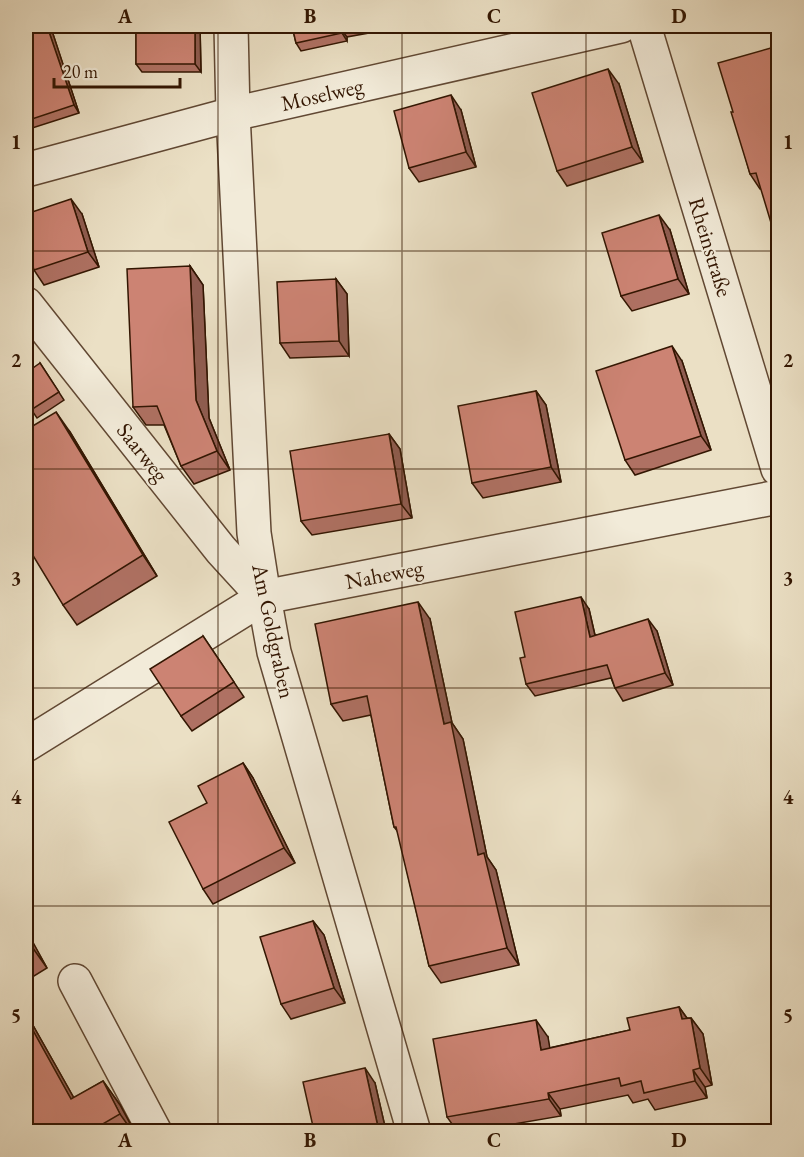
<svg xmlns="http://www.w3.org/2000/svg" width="804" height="1157" viewBox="0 0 804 1157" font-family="'EB Garamond',serif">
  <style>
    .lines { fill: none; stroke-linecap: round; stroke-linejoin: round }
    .minor-casing { stroke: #614833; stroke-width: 36 }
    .minor { stroke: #f2ebd9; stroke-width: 33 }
    .wall { fill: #af7163; stroke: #331602; stroke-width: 1.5 }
    .shaded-wall { fill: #8f5c50; stroke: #331602; stroke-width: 1.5 }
    .building { fill: #cc8373; stroke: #331602; stroke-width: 1.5 }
    .grid { fill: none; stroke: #331602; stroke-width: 1.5; stroke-opacity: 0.55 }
    .labels { text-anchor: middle; stroke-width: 4.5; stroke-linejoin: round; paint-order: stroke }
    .street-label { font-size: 22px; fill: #331602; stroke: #f2ebd9 }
    .neatline { fill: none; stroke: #331602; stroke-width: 2 }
    .grid-label { font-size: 20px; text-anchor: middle; font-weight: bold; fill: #331602 }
  </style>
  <rect width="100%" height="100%" fill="#ebe0c5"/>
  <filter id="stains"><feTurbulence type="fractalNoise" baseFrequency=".00333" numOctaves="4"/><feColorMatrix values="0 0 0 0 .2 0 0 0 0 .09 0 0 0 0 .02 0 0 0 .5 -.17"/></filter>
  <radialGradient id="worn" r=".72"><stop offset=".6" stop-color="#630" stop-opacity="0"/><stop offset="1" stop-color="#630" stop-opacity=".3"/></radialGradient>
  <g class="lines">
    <defs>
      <g id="minor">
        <polyline points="231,26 233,114 254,533 264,597 274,652 414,1132"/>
        <polyline points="644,26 778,469"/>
        <polyline points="26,170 233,114 621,26"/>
        <polyline points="26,304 221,550 264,597"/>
        <polyline points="26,745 264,597 778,497"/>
        <polyline points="75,981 155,1132"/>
      </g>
    </defs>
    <!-- minor casing -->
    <use href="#minor" class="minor-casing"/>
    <!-- minor -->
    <use href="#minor" class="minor"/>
  </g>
  <!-- wall -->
  <g class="wall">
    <polygon points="136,26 200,26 201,72 142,72 136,64"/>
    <polygon points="292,26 408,26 347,37 347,41 301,51 296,43"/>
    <polygon points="26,34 53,34 79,113 26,130"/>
    <polygon points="778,46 761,189 760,189 750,174 733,112"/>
    <polygon points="619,84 643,162 567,186 557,171"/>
    <polygon points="461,110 476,167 419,182 409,168"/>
    <polygon points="82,214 99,267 44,285 34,270"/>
    <polygon points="670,230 689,294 632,311 621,296"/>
    <polygon points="190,266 203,285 209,418 230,470 194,484 181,466 164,425 146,425 133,407"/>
    <polygon points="336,279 347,294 349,356 290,358 280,343"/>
    <polygon points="682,361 711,450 635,475 625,460"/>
    <polygon points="40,363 64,400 37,418 26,402"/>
    <polygon points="536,391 546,405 561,482 483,498 472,483"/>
    <polygon points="70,432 157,576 77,625 63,605"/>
    <polygon points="389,434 400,449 412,518 312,535 301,521"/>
    <polygon points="589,609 595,635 657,631 673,685 623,701 615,688 611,678 535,696 526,684 525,657"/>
    <polygon points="430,619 452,723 463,739 487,857 496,870 519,965 441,983 429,966 398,832 394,827 371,715 343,721 331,704"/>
    <polygon points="203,636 244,697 192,731 181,716"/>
    <polygon points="243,763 253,778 295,863 213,904 203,889 207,803"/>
    <polygon points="313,921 324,935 345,1003 291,1019 281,1004"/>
    <polygon points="26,931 47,968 26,981"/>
    <polygon points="679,1007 687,1018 691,1018 703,1034 712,1085 705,1087 707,1098 655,1110 648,1099 633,1103 628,1095 560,1109 561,1116 473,1131 457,1131 447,1117 548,1037 549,1048 630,1030"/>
    <polygon points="26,1013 74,1098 103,1081 120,1105 134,1131 26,1131"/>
    <polygon points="375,1083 386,1131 314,1131"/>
  </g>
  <!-- shaded-wall -->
  <g class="shaded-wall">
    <polygon points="47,26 53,34 79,113 74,105"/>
    <polygon points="195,26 200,26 201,72 195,64"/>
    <polygon points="341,29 347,37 347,41 342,33"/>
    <polygon points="608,69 619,84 643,162 632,147"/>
    <polygon points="451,95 461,110 476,167 466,152"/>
    <polygon points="71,199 82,214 99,267 88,252"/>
    <polygon points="659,215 670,230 689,294 678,279"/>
    <polygon points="190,266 203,285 209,418 230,470 217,451 196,400"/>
    <polygon points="336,279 347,294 349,356 339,341"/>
    <polygon points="672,346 682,361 711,450 701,436"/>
    <polygon points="536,391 546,405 561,482 551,467"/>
    <polygon points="56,412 70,432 157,576 143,555"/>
    <polygon points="389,434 400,449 412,518 401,504"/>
    <polygon points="581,597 589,609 598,649 590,637"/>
    <polygon points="418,602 430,619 452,723 463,739 487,857 496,870 519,965 507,948 478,855 444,724"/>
    <polygon points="648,619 657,631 673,685 665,673"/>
    <polygon points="243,763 253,778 295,863 284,848"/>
    <polygon points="313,921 324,935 345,1003 334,988"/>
    <polygon points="26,931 30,937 47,968 30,944 26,936"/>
    <polygon points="679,1007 691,1024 682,1019"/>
    <polygon points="26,1013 88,1123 71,1099 26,1018"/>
    <polygon points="691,1018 703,1034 712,1085 700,1068"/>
    <polygon points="536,1020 548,1037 553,1067 541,1050"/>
    <polygon points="365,1068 375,1083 386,1131 381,1131 378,1127"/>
    <polygon points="693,1070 705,1087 707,1098 695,1081"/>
    <polygon points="103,1081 120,1105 134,1131 132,1131 120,1114"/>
    <polygon points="548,1093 560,1109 561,1116 549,1099"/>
  </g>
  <!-- building -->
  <g class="building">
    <polygon points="47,26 74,105 26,121 26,34"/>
    <rect x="136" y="26" width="59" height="38"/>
    <polygon points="292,26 361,26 341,29 342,33 296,43"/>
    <polygon points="778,46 778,246 756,173 750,174 731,112 733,112 718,63"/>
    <polygon points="608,69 632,147 557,171 532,93"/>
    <polygon points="451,95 466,152 409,168 394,111"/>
    <polygon points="71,199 88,252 34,270 26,243 26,214"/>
    <polygon points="659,215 678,279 621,296 602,233"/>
    <polygon points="190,266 196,400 217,451 181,466 157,406 133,407 127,269"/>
    <polygon points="336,279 339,341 280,343 277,282"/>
    <polygon points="672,346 701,436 625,460 596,371"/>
    <polygon points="40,363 59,392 31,410 26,402 26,373"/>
    <polygon points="536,391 551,467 472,483 458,406"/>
    <polygon points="56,412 143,555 63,605 26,544 26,430"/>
    <polygon points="389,434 401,504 301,521 290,451"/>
    <polygon points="581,597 590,637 648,619 665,673 615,688 607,665 526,684 520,658 525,657 515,612"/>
    <polygon points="418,602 444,724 451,722 478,855 484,853 507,948 429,966 396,827 394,827 367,696 331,704 315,624"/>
    <polygon points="203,636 234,682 181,716 150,669"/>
    <polygon points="243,763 284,848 203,889 169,822 207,803 198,786"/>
    <polygon points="778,799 778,815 775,800"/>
    <polygon points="313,921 334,988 281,1004 260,937"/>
    <polygon points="26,936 30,944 26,947"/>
    <polygon points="679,1007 682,1019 691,1018 700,1068 693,1070 695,1081 644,1093 641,1081 621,1086 619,1078 548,1093 549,1099 447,1117 433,1039 536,1020 541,1050 630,1030 627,1018"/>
    <polygon points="26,1018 71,1099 103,1081 120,1114 94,1129 95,1131 26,1131"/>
    <polygon points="365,1068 378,1127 359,1131 314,1131 303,1082"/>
  </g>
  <!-- grid -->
  <path class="grid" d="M218,26V1132M402,26V1132M586,26V1132M26,251H778M26,469H778M26,688H778M26,906H778"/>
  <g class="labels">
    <!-- street labels -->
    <g class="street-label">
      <text transform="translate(322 94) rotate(-13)" y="8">Moselweg</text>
      <text transform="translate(711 247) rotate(73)" y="8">Rheinstraße</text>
      <text transform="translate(143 452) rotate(52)" y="8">Saarweg</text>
      <text transform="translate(384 574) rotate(-11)" y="8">Naheweg</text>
      <text transform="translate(274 631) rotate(78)" y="8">Am Goldgraben</text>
    </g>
  </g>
  <!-- margin -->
  <rect width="804" height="1157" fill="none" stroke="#ebe0c5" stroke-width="66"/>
  <!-- scale -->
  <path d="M54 78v9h126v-9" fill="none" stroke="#331602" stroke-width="3"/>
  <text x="63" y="78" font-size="18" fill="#331602" stroke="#f2ebd9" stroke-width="4.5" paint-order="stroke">20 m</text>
  <rect x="33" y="33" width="738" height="1091" class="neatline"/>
  <g class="grid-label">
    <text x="125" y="23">A</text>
    <text x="310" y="23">B</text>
    <text x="494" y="23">C</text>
    <text x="679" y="23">D</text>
    <text x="16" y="149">1</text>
    <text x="788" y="149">1</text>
    <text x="16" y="367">2</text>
    <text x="788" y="367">2</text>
    <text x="16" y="585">3</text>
    <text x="788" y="585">3</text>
    <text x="16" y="804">4</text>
    <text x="788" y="804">4</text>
    <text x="16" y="1022">5</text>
    <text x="788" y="1022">5</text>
    <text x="125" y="1147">A</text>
    <text x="310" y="1147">B</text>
    <text x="494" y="1147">C</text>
    <text x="679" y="1147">D</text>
  </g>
  <rect width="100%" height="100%" filter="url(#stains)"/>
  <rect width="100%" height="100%" fill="url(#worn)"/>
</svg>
